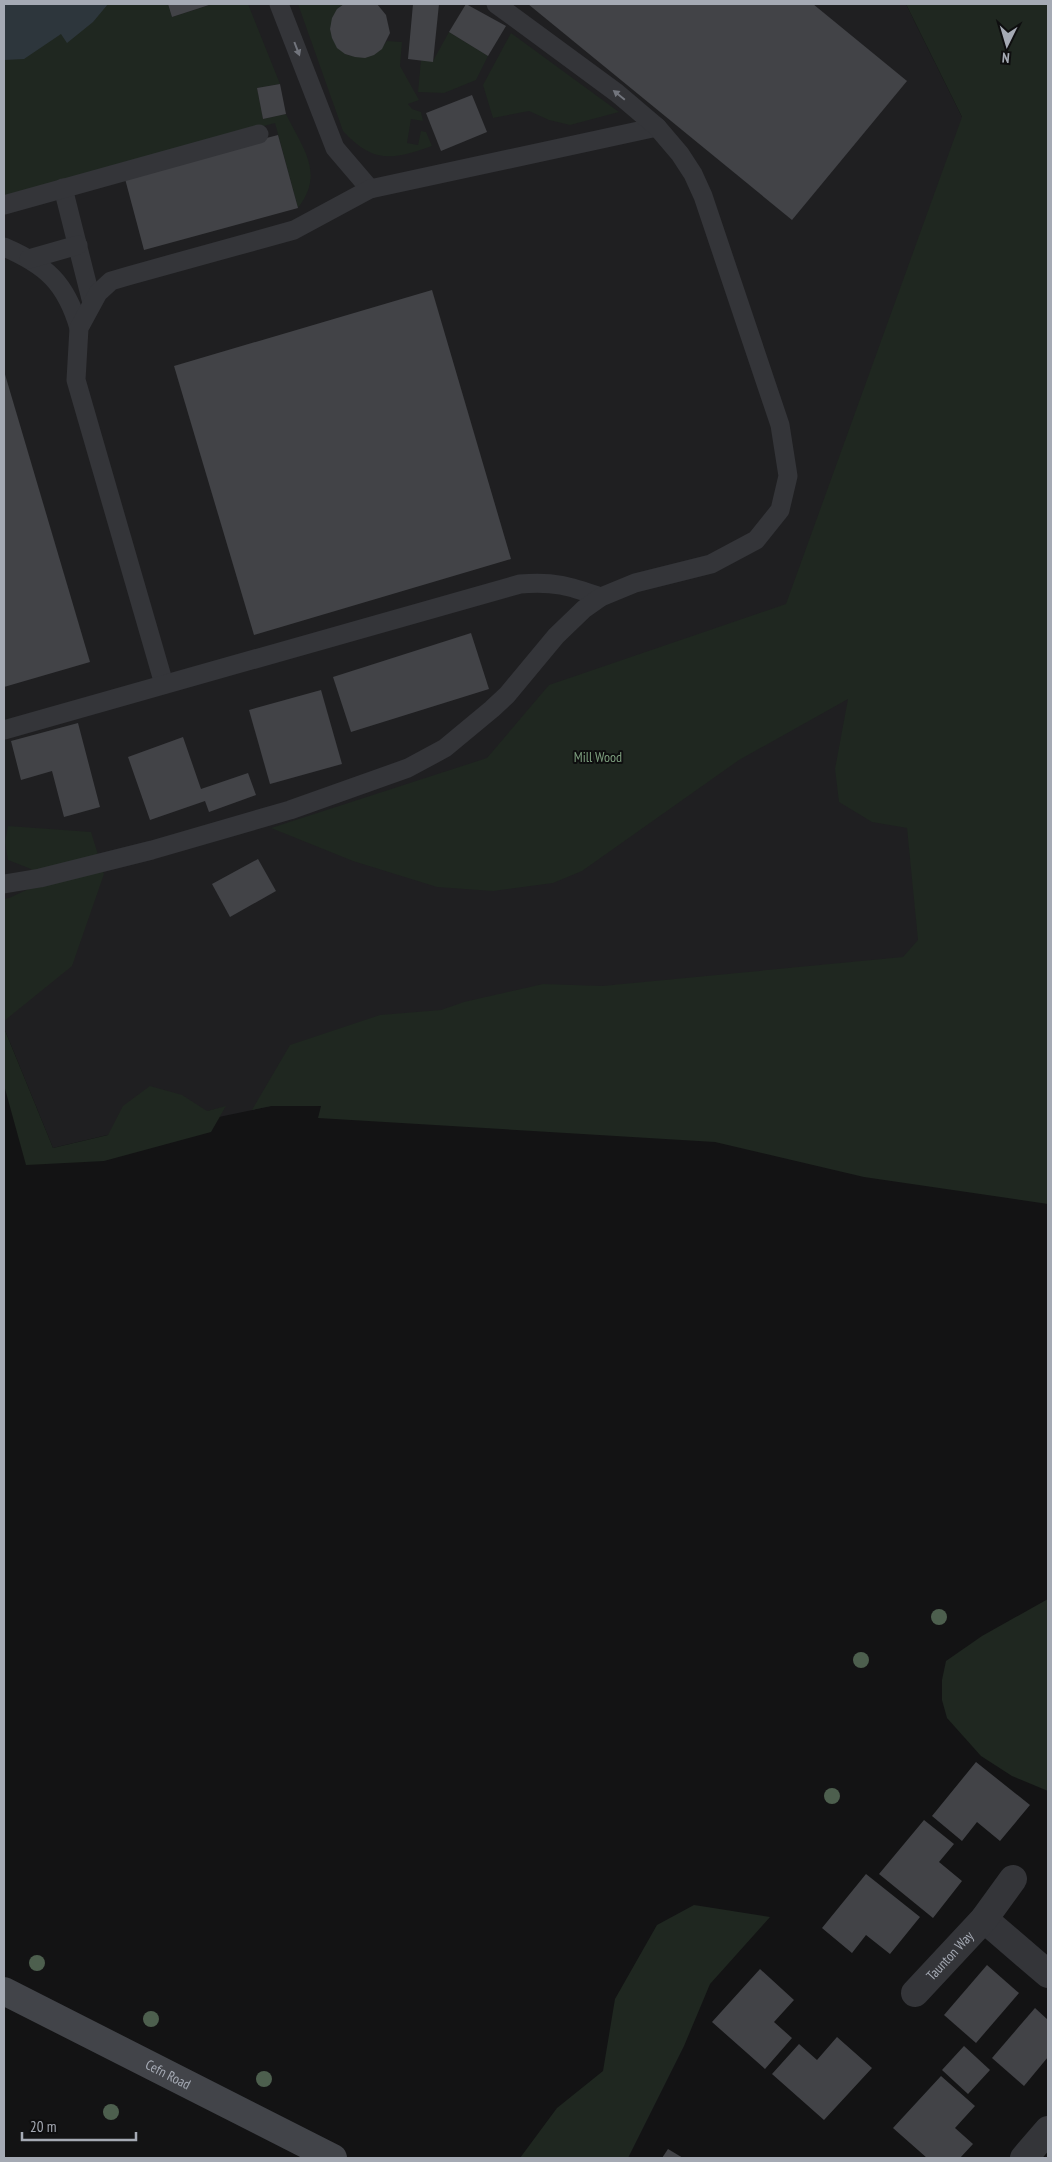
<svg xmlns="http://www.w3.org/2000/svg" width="1052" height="2162" viewBox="0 0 1052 2162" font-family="'PT Sans Narrow',sans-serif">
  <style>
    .built { fill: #1f1f21 }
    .green { fill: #1f2720 }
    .water { fill: #2d363c }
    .building { fill: #424347 }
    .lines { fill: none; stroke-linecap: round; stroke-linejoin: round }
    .lane { stroke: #343539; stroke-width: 19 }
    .street { stroke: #343539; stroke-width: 28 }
    .secondary { stroke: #424449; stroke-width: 28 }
    .tree { fill: #4d5f4e }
    .oneway { fill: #72757d }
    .labels { text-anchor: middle; stroke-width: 4; stroke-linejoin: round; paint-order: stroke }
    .park-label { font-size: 14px; fill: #7d9e7e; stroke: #0e0e0f }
    .street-label { font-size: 14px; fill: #a5aab4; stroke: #0e0e0f }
  </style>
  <rect width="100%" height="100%" fill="#131314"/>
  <!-- built -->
  <polygon class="built" points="4,4 906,4 962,117 1048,1107 271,1106 219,1117 225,1107 53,1148 4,1028"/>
  <!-- green -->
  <g class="green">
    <path d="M4,4H168L172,17L213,4H248L280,84L257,88L263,119L286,114C303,149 325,173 298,208L275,123L4,198Z"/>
    <path d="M298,4H344L337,9L345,54C362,60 377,56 387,41L402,42L400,66L419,100L408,104L412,109L421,112L423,121L411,119L407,143L418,145L421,131L426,132L432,146C392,160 374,164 343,131Z"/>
    <polygon points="906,4 1048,4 1048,1204 864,1177 715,1142 318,1118 321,1106 271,1106 252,1110 290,1045 380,1015 441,1010 464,1002 543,984 602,986 903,957 918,940 907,828 872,822 839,802 835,769 848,699 739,760 582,871 553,883 493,891 437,887 353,861 271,828 487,758 549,685 786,604 962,117"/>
    <polygon points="449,32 488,56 476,80 444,93 418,92 421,60 433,61"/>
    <polygon points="511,33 619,112 570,125 549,120 529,111 493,118 483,85"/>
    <polygon points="8,826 91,832 104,874 72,966 4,1021 4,899 9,898 33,887 31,869 8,860 5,842"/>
    <polygon points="4,1028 53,1148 108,1135 123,1106 150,1086 182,1095 207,1111 226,1106 211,1132 104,1161 26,1165 4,1085"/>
    <polygon points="1048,1599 1048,1791 1012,1776 981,1756 947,1718 942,1700 942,1680 946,1661 982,1636"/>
    <polygon points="694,1905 770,1917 710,1984 684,2046 628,2158 520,2158 557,2108 603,2071 615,1999 657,1925"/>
  </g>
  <!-- water -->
  <polygon class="water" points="4,4 108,4 93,22 67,43 61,34 24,59 4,60"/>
  <!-- building -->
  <g class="building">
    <polygon points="168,4 212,4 172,17"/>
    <polygon points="344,4 377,4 386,15 390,33 382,49 374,55 365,58 355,57 345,54 337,48 332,38 330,29 332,18 337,9"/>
    <polygon points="413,4 439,4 433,62 408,59"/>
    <polygon points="466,4 506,26 488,56 449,32"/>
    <polygon points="528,4 813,4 907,81 792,220"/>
    <polygon points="280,84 286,114 263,119 257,88"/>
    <polygon points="472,95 487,132 441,151 426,113"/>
    <polygon points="278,135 298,208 144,250 124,175"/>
    <polygon points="432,290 511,559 254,635 174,366"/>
    <polygon points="4,371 90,662 4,687"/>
    <polygon points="471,633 489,689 351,732 333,677"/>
    <polygon points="321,690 342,764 270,784 249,710"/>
    <polygon points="78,723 100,807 64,817 52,771 21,780 11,741"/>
    <polygon points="183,737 201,789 248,773 256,795 209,812 205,801 150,820 128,757"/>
    <polygon points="258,859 276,891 230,917 212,884"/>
    <polygon points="976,1762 1030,1805 1000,1841 977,1822 962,1841 932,1816"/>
    <polygon points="924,1820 954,1844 939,1862 962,1881 933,1918 879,1874"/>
    <polygon points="866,1874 920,1917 890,1954 866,1935 852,1953 822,1928"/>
    <polygon points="987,1965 1019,1993 976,2043 944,2015"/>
    <polygon points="760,1969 794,2000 774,2022 792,2038 765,2069 712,2022"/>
    <polygon points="1035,2008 1048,2020 1048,2057 1024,2086 992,2058"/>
    <polygon points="837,2037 872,2068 824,2120 772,2074 799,2044 817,2060"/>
    <polygon points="964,2046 990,2070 968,2094 942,2070"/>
    <polygon points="941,2076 975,2106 955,2128 973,2144 960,2158 927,2158 893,2128"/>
    <polygon points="668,2149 683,2158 662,2158"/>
  </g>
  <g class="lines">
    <!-- lane -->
    <g class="lane">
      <polyline points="279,4 335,148 370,189"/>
      <polyline points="63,188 92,303"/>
      <polyline points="4,205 259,134"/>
      <path d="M4,247C46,265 66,283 79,328"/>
      <polyline points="29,259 78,245"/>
      <polyline points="164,684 76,380 79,328 98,293 111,281 128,276 294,230 370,189 657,127"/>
      <path d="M4,730L520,584C554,581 569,586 601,597"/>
      <polyline points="4,884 40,878 152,850 290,810 408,768 445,748 492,709 507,695 556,636 584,609 601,597 635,583 711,564 756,540 780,510 788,476 780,425 703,196 693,174 680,154 657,127 617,93 496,4"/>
    </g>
    <!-- street -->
    <g class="street">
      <polyline points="984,1919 1048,1974"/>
      <path id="s1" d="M915,1993L984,1919L1013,1879"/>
      <polyline points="1024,2158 1048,2130"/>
    </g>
    <!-- secondary -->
    <path class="secondary" id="s2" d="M4,1991L333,2158"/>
  </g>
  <!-- trees -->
  <g class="tree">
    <circle cx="939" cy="1617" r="8"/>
    <circle cx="861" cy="1660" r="8"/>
    <circle cx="832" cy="1796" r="8"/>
    <circle cx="37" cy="1963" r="8"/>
    <circle cx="151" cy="2019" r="8"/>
    <circle cx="264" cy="2079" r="8"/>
    <circle cx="111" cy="2112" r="8"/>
  </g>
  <!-- one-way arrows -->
  <defs><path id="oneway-solid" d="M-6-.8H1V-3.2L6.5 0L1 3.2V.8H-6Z" transform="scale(1.25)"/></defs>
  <g class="oneway">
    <use href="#oneway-solid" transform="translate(297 49) rotate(69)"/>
    <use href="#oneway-solid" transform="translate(619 95) rotate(-141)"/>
  </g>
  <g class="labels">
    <!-- park labels -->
    <g class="park-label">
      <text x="598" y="762">Mill Wood</text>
    </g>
    <!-- street labels -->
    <g class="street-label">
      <text dy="5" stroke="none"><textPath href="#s1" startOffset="51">Taunton Way</textPath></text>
      <text dy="5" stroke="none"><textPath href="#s2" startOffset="184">Cefn Road</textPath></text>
    </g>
  </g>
  <!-- border -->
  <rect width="1052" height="2162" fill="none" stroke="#a5aab4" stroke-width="10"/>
  <!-- north arrow -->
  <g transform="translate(1007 45) rotate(185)" stroke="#0e0e0f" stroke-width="4" paint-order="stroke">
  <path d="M0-4L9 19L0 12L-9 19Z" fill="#a5aab4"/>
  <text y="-8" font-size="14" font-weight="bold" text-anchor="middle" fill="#a5aab4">N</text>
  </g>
  <!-- scale -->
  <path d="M22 2132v8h114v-8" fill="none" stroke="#a5aab4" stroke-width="2.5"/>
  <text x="30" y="2132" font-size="15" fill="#a5aab4" stroke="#0e0e0f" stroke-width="4" paint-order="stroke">20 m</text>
</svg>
